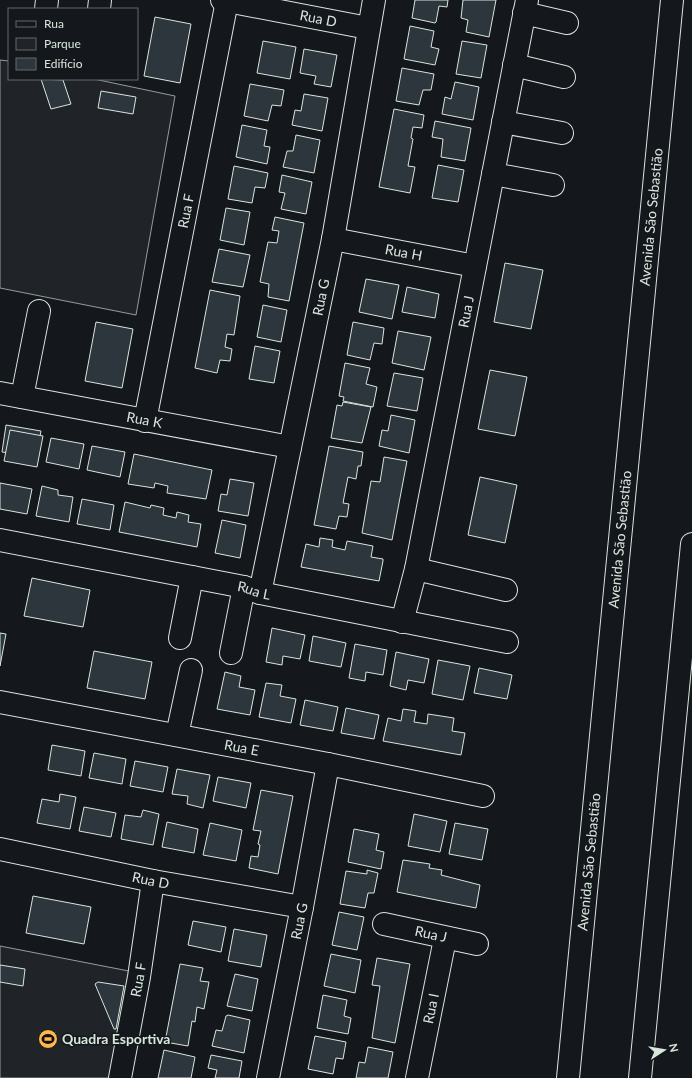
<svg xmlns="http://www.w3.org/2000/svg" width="692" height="1078" viewBox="0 0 692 1078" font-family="Lato,sans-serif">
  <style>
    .green { fill: #202428; stroke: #939e99 }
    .building { fill: #2c363c; stroke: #d8e6dc }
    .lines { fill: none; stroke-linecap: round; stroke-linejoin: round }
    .minor-casing { stroke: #d8e6dc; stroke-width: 24 }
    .major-casing { stroke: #d8e6dc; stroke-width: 24 }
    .minor { stroke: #14181c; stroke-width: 22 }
    .major { stroke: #14181c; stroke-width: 22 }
    .labels { text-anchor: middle; stroke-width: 3; stroke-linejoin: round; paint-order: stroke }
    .street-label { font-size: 14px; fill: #d8e6dc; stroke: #14181c }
    .poi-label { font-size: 14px; font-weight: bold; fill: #d8e6dc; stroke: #14181c; text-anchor: start }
  </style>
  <rect width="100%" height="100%" fill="#14181c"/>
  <!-- green -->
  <g class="green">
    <polygon points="0,60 9,61 9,79 94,79 175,96 136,315 0,288"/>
    <polygon points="0,946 134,972 113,1078 0,1078"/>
  </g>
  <!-- building -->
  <g class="building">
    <polygon points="415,0 448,0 447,7 439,6 436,22 435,23 412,18"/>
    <polygon points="463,0 496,0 489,37 466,32 468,20 461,18"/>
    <polygon points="155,17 191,24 180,83 144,76"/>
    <polygon points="410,26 434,31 431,47 439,49 435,65 404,59"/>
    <polygon points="263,41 296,47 290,79 257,73"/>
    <polygon points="462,41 487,45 481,78 456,74"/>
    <polygon points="304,49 337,55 331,87 314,84 316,76 300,73"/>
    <polygon points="402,68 434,74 431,90 423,90 419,105 396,101"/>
    <polygon points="41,79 63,80 71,104 51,109"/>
    <polygon points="455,82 479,87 473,120 442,114 445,97 451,99"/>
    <polygon points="250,84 284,90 281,106 272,105 268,121 244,116"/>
    <polygon points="101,91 136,97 133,114 98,108"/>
    <polygon points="304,94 328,98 322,131 292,125 295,110 301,111"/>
    <polygon points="394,109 424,115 422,128 413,127 411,138 413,139 408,166 415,167 410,193 379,187"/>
    <polygon points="435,121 471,128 465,161 441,157 443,139 432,137"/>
    <polygon points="242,125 267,130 264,146 270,147 267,164 236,157"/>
    <polygon points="296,135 320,140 314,173 283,167 287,151 293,151"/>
    <polygon points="438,165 464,170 458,202 432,198"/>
    <polygon points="234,166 268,173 265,188 255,187 252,203 228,199"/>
    <polygon points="282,175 312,182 306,214 281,209 285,193 279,192"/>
    <polygon points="226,208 250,212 244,245 220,240"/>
    <polygon points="275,217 304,223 289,301 268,297 269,284 260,282 268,242 277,243 279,231 272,230"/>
    <polygon points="219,249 250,255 243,287 212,282"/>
    <polygon points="505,263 543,270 531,329 494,322"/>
    <polygon points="366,279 399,285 392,319 359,312"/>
    <polygon points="407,287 439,294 435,318 402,312"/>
    <polygon points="210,290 240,296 234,335 227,334 225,347 232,349 230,361 220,360 217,373 195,368"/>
    <polygon points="263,305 287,310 281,342 257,337"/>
    <polygon points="96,322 133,329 122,388 85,381"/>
    <polygon points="353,322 384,328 382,344 374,343 370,360 347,355"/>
    <polygon points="398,331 431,337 424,370 392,363"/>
    <polygon points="255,346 280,351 274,383 249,379"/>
    <polygon points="345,363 370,368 366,384 377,387 373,407 343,401 344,397 339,396"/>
    <polygon points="490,370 527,377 515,436 478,429"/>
    <polygon points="394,373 423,378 417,411 387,406"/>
    <polygon points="343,402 371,407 362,443 331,438 337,405 342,406"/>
    <polygon points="391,415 415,420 409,453 379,446 382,430 388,431"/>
    <polygon points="6,425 41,431 36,457 2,452"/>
    <polygon points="10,430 43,436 37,467 4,461"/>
    <polygon points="51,438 84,444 79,469 46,462"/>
    <polygon points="92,446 125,452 120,477 87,470"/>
    <polygon points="329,446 363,452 361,466 358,466 356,479 348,477 343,503 349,504 347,517 339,516 336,529 314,525"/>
    <polygon points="134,454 212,470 206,499 167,493 168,486 155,483 154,488 128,484"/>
    <polygon points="384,457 407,461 392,540 362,533 371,481 380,482"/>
    <polygon points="480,477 517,485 505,543 468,535"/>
    <polygon points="230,479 254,483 248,516 218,511 221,494 227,495"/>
    <polygon points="0,483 32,489 27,514 0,509"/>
    <polygon points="42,486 58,490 58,495 73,497 69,522 36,516"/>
    <polygon points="82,499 114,505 110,530 77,524"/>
    <polygon points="125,502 150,508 151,505 164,508 163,515 176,518 177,512 189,515 188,522 201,524 197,547 119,532"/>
    <polygon points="222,520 246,525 240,558 215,553"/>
    <polygon points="320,538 333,540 332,547 345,550 347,541 373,546 371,557 383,559 383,561 379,581 301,567 306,544 319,547"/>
    <polygon points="32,578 90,590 83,627 24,616"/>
    <polygon points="272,628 305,635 300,659 283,656 282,665 266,662"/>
    <polygon points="0,633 6,634 0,666"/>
    <polygon points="313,636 346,643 341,667 309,661"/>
    <polygon points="355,644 387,650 383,675 366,672 365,681 349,678"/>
    <polygon points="94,651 152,662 145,699 87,688"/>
    <polygon points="396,652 429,659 424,683 408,680 406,690 390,686"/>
    <polygon points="438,660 470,666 463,700 432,694"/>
    <polygon points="479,668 512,675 507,699 474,693"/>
    <polygon points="225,672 241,676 239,687 255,690 250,715 217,709"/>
    <polygon points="266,683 282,685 280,696 296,699 291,723 259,717"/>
    <polygon points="305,700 338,707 333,731 300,725"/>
    <polygon points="346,708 379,715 374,739 341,733"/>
    <polygon points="403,709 416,711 414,722 427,724 428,714 454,718 452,731 465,733 461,755 383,741 388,718 401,721"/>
    <polygon points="52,745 85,751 81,776 48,770"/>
    <polygon points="94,753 126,759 122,784 89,778"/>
    <polygon points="135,761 168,767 163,792 130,786"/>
    <polygon points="177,769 210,775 203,808 187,804 188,796 172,794"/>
    <polygon points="218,777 251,783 246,808 213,801"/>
    <polygon points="261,790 293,796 278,874 249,868 251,856 258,857 260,845 258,844 261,831 253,830"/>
    <polygon points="60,794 76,797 70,829 37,823 42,799 59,802"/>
    <polygon points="84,807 116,813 111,837 79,831"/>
    <polygon points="143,810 159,814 153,845 121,839 125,815 141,817"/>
    <polygon points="414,814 447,821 440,852 408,846"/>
    <polygon points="167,822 198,829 194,853 162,847"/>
    <polygon points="210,823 242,830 236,861 203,855"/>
    <polygon points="455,823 488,829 482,860 449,854"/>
    <polygon points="354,829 379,834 376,850 384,852 381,869 348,862"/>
    <polygon points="403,860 430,864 429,868 442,870 441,875 480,885 476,908 397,892"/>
    <polygon points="367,870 378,873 374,893 368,893 365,908 340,904 346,871 367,874"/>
    <polygon points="33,896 91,907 84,944 26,933"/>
    <polygon points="339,912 364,917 357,950 332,945"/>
    <polygon points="193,921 226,927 221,952 188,945"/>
    <polygon points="234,929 267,935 261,967 228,961"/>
    <polygon points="331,954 361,960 355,993 324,986"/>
    <polygon points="377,958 410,964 395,1043 372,1038 380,986 372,985"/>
    <polygon points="180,964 203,968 200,981 209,982 204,1009 197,1007 195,1022 192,1021 188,1046 165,1042"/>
    <polygon points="0,965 25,969 23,986 0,982"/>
    <polygon points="235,974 258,979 252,1011 227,1006"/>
    <polygon points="98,982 124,986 116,1029 114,1029 95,984"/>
    <polygon points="323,995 347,1000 344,1016 351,1018 348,1034 317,1028"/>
    <polygon points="228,1015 250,1020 244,1053 212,1046 216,1030 222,1031 226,1016"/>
    <polygon points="315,1036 346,1042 343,1059 336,1058 333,1074 308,1069"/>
    <polygon points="368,1047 393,1052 388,1078 356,1078 359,1062 365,1063"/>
    <polygon points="164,1050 195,1057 191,1078 158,1078"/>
    <polygon points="211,1055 242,1061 239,1078 215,1078 217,1070 208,1068"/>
  </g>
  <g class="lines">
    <defs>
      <g id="minor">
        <path id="s1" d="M222,0L368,28"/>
        <polyline points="46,9 47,0"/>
        <polyline points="99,9 100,0"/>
        <polyline points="524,13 567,23"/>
        <polyline points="514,65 564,77"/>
        <polyline points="503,122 562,133"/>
        <polyline points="493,174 553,185"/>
        <path id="s2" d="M333,239L475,266"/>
        <path id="s3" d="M0,393L290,447"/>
        <polyline points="22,397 39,311"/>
        <path id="s4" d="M145,421L227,1"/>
        <path id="s5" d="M0,540L244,587L260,593L507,642"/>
        <polyline points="416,569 506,590"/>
        <path id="s6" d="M260,593L333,239L374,0"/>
        <path id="s7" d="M402,622L416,569L527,0"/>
        <polyline points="180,638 192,577"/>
        <polyline points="231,653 244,587"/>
        <path id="s8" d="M0,702L328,764L483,796"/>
        <polyline points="177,735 191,670"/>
        <path id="s9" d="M0,849L153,881L302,907"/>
        <path id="s10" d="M384,924L477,944"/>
        <path id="s11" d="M120,1078L139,977L153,881"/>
        <path id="s12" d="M268,1078L302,907L328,764"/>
        <path id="s13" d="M417,1078L445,939"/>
      </g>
      <g id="major">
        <path id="s14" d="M568,1078L672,0"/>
        <polyline points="640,1078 692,544"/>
      </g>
    </defs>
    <!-- minor casing -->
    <use href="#minor" class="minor-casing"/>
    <!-- major casing -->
    <use href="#major" class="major-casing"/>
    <!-- minor -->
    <use href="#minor" class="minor"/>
    <!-- major -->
    <use href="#major" class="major"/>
  </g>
  <!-- icons -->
  <defs>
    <symbol id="stadium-disc" viewBox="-11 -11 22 22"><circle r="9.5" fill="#ffb74d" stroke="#14181c"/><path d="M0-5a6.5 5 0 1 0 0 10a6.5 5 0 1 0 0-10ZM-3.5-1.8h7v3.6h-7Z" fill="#111"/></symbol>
  </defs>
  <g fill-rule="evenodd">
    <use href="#stadium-disc" x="37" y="1028" width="22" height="22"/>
  </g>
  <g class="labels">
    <!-- street labels -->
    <g class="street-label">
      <text dy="5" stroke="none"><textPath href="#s1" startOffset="98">Rua D</textPath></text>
      <text dy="5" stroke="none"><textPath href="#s4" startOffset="214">Rua F</textPath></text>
      <text dy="5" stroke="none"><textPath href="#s14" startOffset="865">Avenida São Sebastião</textPath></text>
      <text dy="5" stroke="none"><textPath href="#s2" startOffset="72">Rua H</textPath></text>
      <text dy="5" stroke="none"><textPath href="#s6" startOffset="302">Rua G</textPath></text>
      <text dy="5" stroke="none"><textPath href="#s7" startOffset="317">Rua J</textPath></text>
      <text dy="5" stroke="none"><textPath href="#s3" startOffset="147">Rua K</textPath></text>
      <text dy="5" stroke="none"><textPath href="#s14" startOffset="541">Avenida São Sebastião</textPath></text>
      <text dy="5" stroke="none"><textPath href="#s5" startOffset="259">Rua L</textPath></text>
      <text dy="5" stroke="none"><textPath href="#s8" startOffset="246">Rua E</textPath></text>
      <text dy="5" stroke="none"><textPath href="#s14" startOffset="217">Avenida São Sebastião</textPath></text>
      <text dy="5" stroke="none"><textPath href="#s9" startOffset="154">Rua D</textPath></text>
      <text dy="5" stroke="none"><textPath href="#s12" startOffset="160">Rua G</textPath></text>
      <text dy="5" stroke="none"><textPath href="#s10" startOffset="48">Rua J</textPath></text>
      <text dy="5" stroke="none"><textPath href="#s11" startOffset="100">Rua F</textPath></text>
      <text dy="5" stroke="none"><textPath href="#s13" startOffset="71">Rua I</textPath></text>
    </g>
    <!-- poi labels -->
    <g class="poi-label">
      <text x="62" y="1044">Quadra Esportiva</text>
    </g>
  </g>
  <!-- legend -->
  <rect x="8" y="8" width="130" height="72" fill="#14181c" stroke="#626a69"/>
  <rect x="16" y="21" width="20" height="6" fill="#14181c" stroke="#626a69"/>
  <text x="44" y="28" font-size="12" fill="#d8e6dc">Rua</text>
  <rect x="16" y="38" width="20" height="12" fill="#202428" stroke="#626a69"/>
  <text x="44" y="48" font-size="12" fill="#d8e6dc">Parque</text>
  <rect x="16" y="58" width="20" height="12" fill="#2c363c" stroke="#626a69"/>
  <text x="44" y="68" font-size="12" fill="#d8e6dc">Edifício</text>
  <!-- north arrow -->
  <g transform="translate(664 1050) rotate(78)" stroke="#14181c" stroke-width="3" paint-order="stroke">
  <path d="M0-3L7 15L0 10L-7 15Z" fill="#d8e6dc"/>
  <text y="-6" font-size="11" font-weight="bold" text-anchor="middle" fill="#d8e6dc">N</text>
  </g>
</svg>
